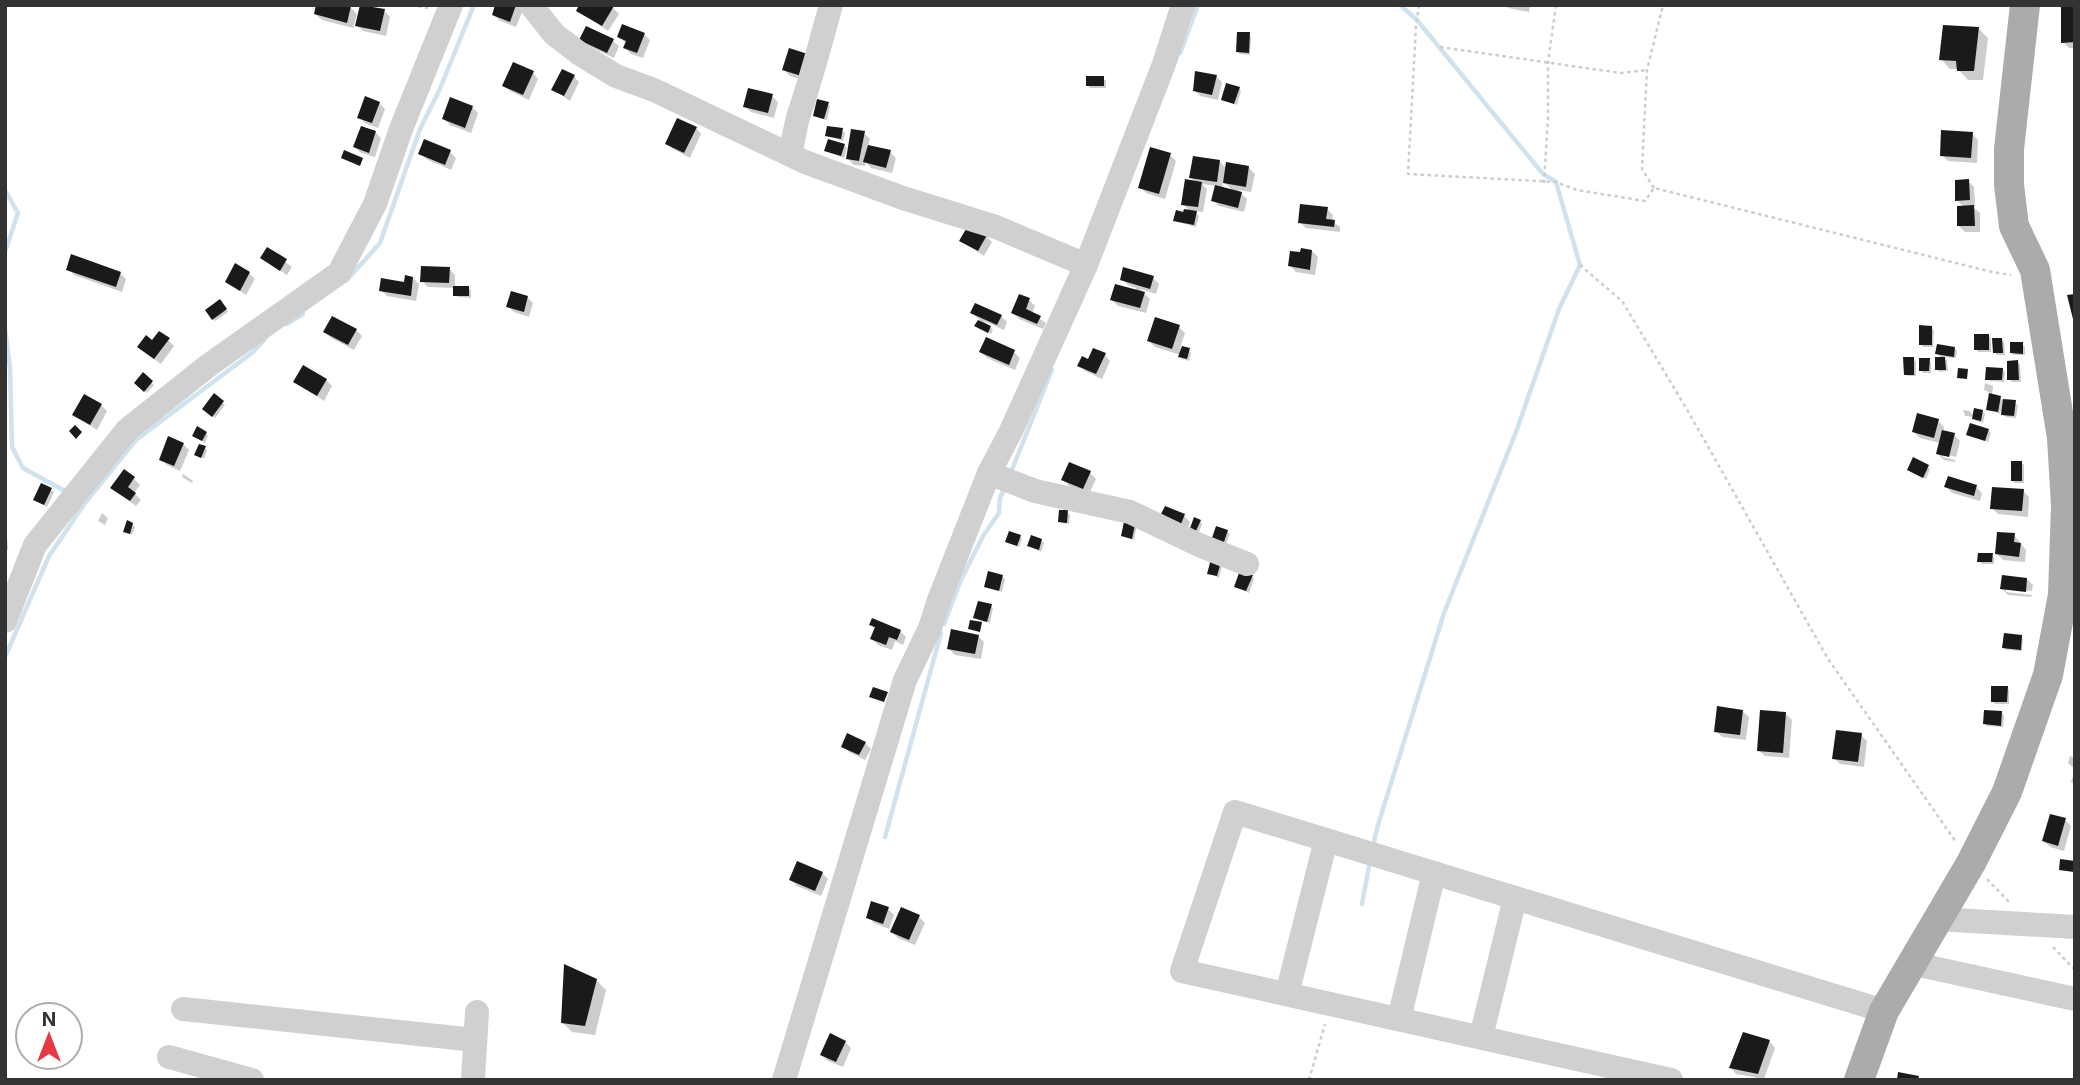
<svg xmlns="http://www.w3.org/2000/svg" width="2080" height="1085" viewBox="0 0 2080 1085" font-family="Inter,sans-serif">
  <style>
    .shadow { fill: #0003; fill-rule: evenodd }
    .lines { fill: none; stroke-linecap: round; stroke-linejoin: round }
    .stream { stroke: #cfe2ee; stroke-width: 4.5 }
    .building { fill: #1a1a1a }
    .path { stroke: #cdcdcd; stroke-width: 2.5; stroke-dasharray: 3.5 3.5; stroke-linecap: butt }
    .minor { stroke: #d0d0d0; stroke-width: 24 }
    .major { stroke: #ababab; stroke-width: 30 }
  </style>
  <rect width="100%" height="100%" fill="#fff"/>
  <!-- shadow -->
  <g class="shadow">
    <polygon points="318,5 341,5 351,8 357,14 353,28 322,20 315,14"/>
    <polygon points="497,5 524,7 516,27 500,21 494,15"/>
    <polygon points="1505,5 1530,5 1529,12 1508,8"/>
    <polygon points="2075,5 2075,48 2069,48 2063,42"/>
    <polygon points="613,8 619,14 608,31 578,10"/>
    <polygon points="384,11 390,17 386,36 363,31 357,25"/>
    <polygon points="1979,29 1988,38 1983,80 1968,80 1958,69 1950,69 1941,59"/>
    <polygon points="644,34 650,40 643,58 631,54 625,48 627,44 619,37"/>
    <polygon points="1249,34 1251,37 1250,55 1240,54 1237,51"/>
    <polygon points="581,40 613,41 619,46 614,58 587,45"/>
    <polygon points="819,63 813,83 790,76 784,70"/>
    <polygon points="533,73 538,79 529,100 510,91 504,85"/>
    <polygon points="573,76 579,82 570,101 554,90"/>
    <polygon points="1216,76 1222,82 1218,100 1200,96 1194,90"/>
    <polygon points="1103,78 1106,81 1106,88 1090,88 1088,86"/>
    <polygon points="1239,88 1241,91 1237,105 1223,99"/>
    <polygon points="772,96 778,102 774,118 751,112 745,106"/>
    <polygon points="379,103 385,109 378,128 365,123 359,117"/>
    <polygon points="828,104 830,106 827,120 818,118 815,115"/>
    <polygon points="472,107 478,113 471,133 450,125 444,119"/>
    <polygon points="696,128 701,134 690,158 673,149 667,143"/>
    <polygon points="842,130 845,133 843,141 827,136"/>
    <polygon points="375,132 381,138 375,157 361,153 355,147"/>
    <polygon points="864,133 870,139 868,147 890,152 896,158 892,173 871,168 866,162 865,166 854,165 848,159"/>
    <polygon points="1972,134 1978,140 1977,163 1948,161 1942,155"/>
    <polygon points="425,141 450,152 456,158 451,170 426,159 420,153"/>
    <polygon points="844,146 847,148 844,158 826,151"/>
    <polygon points="1170,155 1176,161 1165,199 1146,193 1140,187"/>
    <path d="M1219,161L1227,169L1249,168L1255,174L1251,192L1238,190L1247,199L1244,212L1219,206L1213,200L1216,186L1202,184L1207,189L1203,212L1194,211L1199,216L1196,227L1178,222L1175,220L1191,212L1183,204L1196,183L1191,177ZM1223,181L1233,191L1222,188Z"/>
    <polygon points="1968,181 1974,187 1975,206 1972,206 1980,213 1980,232 1965,232 1959,226 1964,207 1957,200"/>
    <polygon points="1327,209 1333,215 1332,221 1340,227 1340,232 1306,228 1300,222"/>
    <polygon points="986,236 992,242 984,256 962,241"/>
    <polygon points="268,249 292,267 287,275 262,258"/>
    <polygon points="1312,251 1318,257 1315,275 1296,272 1290,266 1302,254"/>
    <polygon points="68,269 120,273 126,279 122,292 74,275"/>
    <polygon points="449,269 455,275 455,288 468,288 471,290 471,298 458,297 455,295 455,288 428,287 422,281"/>
    <polygon points="249,273 255,279 246,295 227,282"/>
    <polygon points="413,278 419,284 416,301 387,296 381,290 405,284"/>
    <polygon points="1153,278 1159,284 1156,294 1140,289 1150,299 1146,313 1118,306 1112,300 1135,291 1136,288 1128,285 1122,279"/>
    <polygon points="1020,296 1029,300 1035,306 1032,314 1046,323 1043,329 1019,319 1013,313"/>
    <polygon points="527,297 533,303 529,317 514,312 508,306"/>
    <polygon points="222,304 228,312 215,321 213,319"/>
    <polygon points="972,313 1001,316 1007,322 1004,330 984,321 993,330 991,334 977,326 980,320"/>
    <polygon points="1179,327 1185,333 1180,348 1191,352 1189,361 1183,359 1181,355 1155,347 1149,341"/>
    <polygon points="1932,328 1934,330 1933,347 1923,347 1921,344"/>
    <polygon points="356,330 362,336 354,350 331,338 325,332"/>
    <polygon points="1989,336 1991,338 1991,352 1978,352 1976,349"/>
    <polygon points="168,340 174,346 161,364 146,353"/>
    <polygon points="2002,340 2004,342 2005,355 1997,355 1995,352"/>
    <polygon points="2022,344 2025,347 2025,355 2014,355 2012,353"/>
    <polygon points="1955,349 1957,351 1956,358 1943,357 1947,361 1948,371 1939,372 1937,369 1942,358 1937,354"/>
    <polygon points="981,352 1014,352 1020,358 1015,370 987,358"/>
    <polygon points="1105,355 1110,361 1102,379 1085,371 1079,365"/>
    <polygon points="1913,359 1916,362 1916,376 1908,376 1905,374"/>
    <polygon points="1929,360 1931,363 1931,373 1923,373 1921,370"/>
    <polygon points="2018,362 2020,365 2021,382 2012,382 2009,379"/>
    <polygon points="2002,369 2005,372 2004,382 1990,381 1987,379"/>
    <polygon points="143,375 154,385 147,393 136,383"/>
    <polygon points="326,380 332,386 324,401 295,382"/>
    <polygon points="1985,383 1993,386 1992,396 2018,405 2016,418 2006,417 2001,411 2000,414 1988,409 1991,393 1984,390"/>
    <polygon points="214,396 225,405 215,418 204,409"/>
    <polygon points="101,405 107,411 97,430 74,415"/>
    <polygon points="1963,410 1969,411 1974,416 1982,411 1985,414 1983,423 1976,421 1974,417 1965,416"/>
    <polygon points="1938,421 1944,427 1943,432 1954,435 1960,441 1956,457 1943,454 1943,457 1955,460 1955,462 1944,460 1938,454 1940,443 1920,438 1914,432"/>
    <polygon points="1988,430 1991,433 1988,442 1968,434"/>
    <polygon points="206,433 208,436 205,443 194,436"/>
    <polygon points="183,444 189,450 180,471 167,465 161,459"/>
    <polygon points="205,448 207,450 204,459 196,455"/>
    <polygon points="2022,463 2024,465 2024,483 2015,483 2012,480"/>
    <polygon points="1928,467 1930,469 1926,479 1909,470"/>
    <polygon points="1090,473 1096,479 1089,494 1069,486 1064,480"/>
    <polygon points="183,474 193,481 192,483 182,477"/>
    <polygon points="134,479 140,485 134,493 141,500 136,506 119,494"/>
    <polygon points="42,485 54,492 47,507 35,500"/>
    <polygon points="1946,487 1976,487 1982,493 1980,501 1952,493"/>
    <polygon points="2023,491 2029,497 2028,517 1998,514 1992,508"/>
    <polygon points="1166,508 1184,516 1190,522 1185,534"/>
    <polygon points="1067,512 1070,515 1069,524 1062,523 1059,521"/>
    <polygon points="102,513 108,518 105,525 98,521"/>
    <polygon points="1200,521 1202,524 1198,535 1193,533"/>
    <polygon points="132,524 135,527 132,535 125,531"/>
    <polygon points="1137,524 1134,540 1122,536"/>
    <polygon points="1227,531 1230,534 1225,546 1215,543"/>
    <polygon points="2014,535 2026,550 2025,562 2003,560 1997,554"/>
    <polygon points="5,536 7,537 8,550 5,550"/>
    <polygon points="1020,536 1022,539 1019,547 1007,542"/>
    <polygon points="1041,540 1044,543 1041,552 1029,546"/>
    <polygon points="1992,555 1994,558 1994,564 1982,564 1979,561"/>
    <polygon points="1212,561 1222,566 1219,578 1209,573"/>
    <polygon points="1002,576 1005,579 1002,592 985,586"/>
    <polygon points="1252,576 1254,579 1249,593 1236,587"/>
    <polygon points="2027,579 2033,585 2032,591 2006,588 2006,592 2032,595 2031,597 2008,595 2002,589"/>
    <polygon points="991,606 993,608 990,623 975,618"/>
    <polygon points="871,625 900,631 906,637 903,645 895,641 892,650 878,645 872,639 876,629"/>
    <polygon points="978,636 984,642 981,659 955,655 949,649"/>
    <polygon points="2021,636 2023,639 2022,651 2007,650 2004,648"/>
    <polygon points="2007,688 2009,690 2009,704 1995,704 1993,702"/>
    <polygon points="1742,711 1749,717 1746,740 1722,737 1716,731"/>
    <polygon points="2002,713 2004,716 2003,727 1987,726 1985,724"/>
    <polygon points="1786,714 1792,720 1789,758 1765,756 1758,750"/>
    <polygon points="1861,735 1867,741 1864,767 1840,764 1834,758"/>
    <polygon points="865,743 871,749 865,760 849,752 843,746"/>
    <polygon points="2070,756 2075,758 2075,769 2068,763"/>
    <polygon points="2075,770 2075,785 2071,782"/>
    <polygon points="2065,820 2071,826 2064,851 2050,847 2044,841"/>
    <polygon points="822,873 828,879 821,896 797,886 791,880"/>
    <polygon points="888,909 894,915 889,929 874,923 868,917"/>
    <polygon points="919,917 925,923 915,945 898,938 892,932"/>
    <polygon points="596,980 606,990 595,1035 572,1032 563,1023"/>
    <polygon points="1744,1034 1770,1042 1775,1048 1764,1079 1736,1074 1731,1068"/>
    <polygon points="845,1042 851,1048 843,1067 828,1061 822,1055"/>
  </g>
  <g class="lines">
    <!-- stream -->
    <g class="stream">
      <polyline points="1180,53 1198,5"/>
      <polyline points="5,190 18,213 5,252"/>
      <polyline points="346,281 380,243 420,129 439,91 474,5"/>
      <polyline points="287,324 303,314"/>
      <polyline points="5,329 10,368 12,447 23,468 65,491"/>
      <polyline points="1011,472 1052,370"/>
      <polyline points="944,624 961,580 983,536 999,513 1000,498 1005,487"/>
      <polyline points="5,657 49,556 85,503 136,440 253,352 265,339"/>
      <polyline points="885,837 941,633"/>
      <polyline points="1373,846 1378,825 1444,613 1516,432 1559,309 1580,265 1556,182 1543,174 1417,20 1400,5"/>
      <polyline points="1362,904 1370,861"/>
    </g>
  </g>
  <!-- building -->
  <g class="building">
    <polygon points="316,5 351,6 347,23 314,14"/>
    <polygon points="360,5 385,9 380,31 355,26"/>
    <polygon points="495,5 516,5 510,22 492,15"/>
    <polygon points="579,5 612,5 614,6 602,26 576,11"/>
    <polygon points="2061,5 2075,5 2075,42 2061,43"/>
    <polygon points="622,24 645,33 637,53 623,48 626,41 617,37"/>
    <polygon points="1943,25 1979,27 1974,71 1957,71 1956,61 1939,60"/>
    <polygon points="586,26 614,39 607,53 579,40"/>
    <polygon points="1237,32 1250,32 1249,53 1236,52"/>
    <polygon points="789,48 814,56 808,78 782,70"/>
    <polygon points="513,62 534,71 523,95 502,86"/>
    <polygon points="562,69 575,75 564,96 551,90"/>
    <polygon points="1195,71 1217,75 1212,95 1193,91"/>
    <rect x="1086" y="76" width="18" height="10"/>
    <polygon points="1226,83 1240,87 1234,104 1221,100"/>
    <polygon points="748,88 773,94 768,113 743,107"/>
    <polygon points="365,96 380,102 372,123 357,118"/>
    <polygon points="450,97 473,106 465,128 442,119"/>
    <polygon points="817,99 829,102 824,119 813,116"/>
    <polygon points="677,118 697,127 684,153 665,144"/>
    <polygon points="361,126 376,131 369,153 353,147"/>
    <polygon points="827,126 843,128 841,139 825,136"/>
    <polygon points="851,129 865,131 859,161 846,159"/>
    <polygon points="1941,130 1973,132 1971,158 1940,156"/>
    <polygon points="424,139 451,150 445,165 418,154"/>
    <polygon points="828,139 845,144 841,156 824,151"/>
    <polygon points="868,145 891,150 886,168 863,162"/>
    <polygon points="1150,147 1171,153 1159,194 1138,188"/>
    <polygon points="344,150 363,158 360,166 341,158"/>
    <polygon points="1193,156 1220,160 1217,182 1189,178"/>
    <polygon points="1226,162 1249,166 1246,187 1223,183"/>
    <polygon points="1185,179 1202,182 1198,207 1181,205"/>
    <polygon points="1969,179 1970,200 1955,201 1955,180"/>
    <polygon points="1215,185 1242,192 1238,208 1211,201"/>
    <polygon points="1300,204 1328,207 1326,219 1335,220 1334,227 1298,223"/>
    <polygon points="1974,205 1975,226 1957,226 1957,206"/>
    <polygon points="1184,209 1197,211 1194,225 1173,221 1176,210 1183,212"/>
    <polygon points="969,224 987,235 978,251 959,241"/>
    <polygon points="267,247 287,259 280,271 260,258"/>
    <polygon points="1301,248 1312,250 1310,270 1288,266 1290,251 1300,252"/>
    <polygon points="71,254 121,272 116,287 66,270"/>
    <polygon points="235,263 250,272 240,291 225,282"/>
    <polygon points="421,266 450,267 449,283 420,282"/>
    <polygon points="1123,267 1154,276 1150,289 1120,280"/>
    <polygon points="405,275 413,277 411,296 379,291 381,278 404,282"/>
    <polygon points="1115,284 1145,292 1140,308 1110,300"/>
    <rect x="453" y="286" width="16" height="10"/>
    <polygon points="511,291 528,296 524,312 506,307"/>
    <polygon points="1019,294 1030,298 1026,309 1041,316 1037,324 1011,313"/>
    <polygon points="2075,294 2075,323 2074,323 2067,295"/>
    <polygon points="220,299 227,309 212,320 205,310"/>
    <polygon points="975,303 1002,315 997,325 970,313"/>
    <polygon points="332,316 357,329 348,345 323,332"/>
    <polygon points="1155,317 1180,325 1172,349 1147,341"/>
    <polygon points="978,320 991,326 988,333 974,326"/>
    <polygon points="1919,325 1932,326 1932,345 1919,345"/>
    <polygon points="159,331 170,338 154,359 137,347 146,335 152,340"/>
    <rect x="1974" y="334" width="15" height="16"/>
    <polygon points="986,337 1015,350 1009,365 979,352"/>
    <polygon points="1992,338 2002,338 2003,353 1993,353"/>
    <polygon points="2010,342 2023,342 2023,354 2010,353"/>
    <polygon points="1937,344 1955,347 1954,357 1935,354"/>
    <polygon points="1182,346 1190,348 1187,359 1178,357"/>
    <polygon points="1093,348 1106,353 1096,374 1077,366 1082,356 1088,359"/>
    <polygon points="1903,357 1914,357 1914,375 1904,375"/>
    <polygon points="1935,357 1945,357 1946,370 1935,370"/>
    <polygon points="1919,358 1930,358 1929,371 1919,371"/>
    <polygon points="2018,360 2019,380 2007,380 2007,361"/>
    <polygon points="303,365 327,379 317,396 293,382"/>
    <polygon points="1986,367 2003,368 2002,380 1985,380"/>
    <polygon points="1958,368 1968,369 1967,379 1957,378"/>
    <polygon points="143,372 153,381 144,392 134,383"/>
    <polygon points="214,393 224,401 212,417 202,409"/>
    <polygon points="1989,393 2001,396 1998,412 1986,410"/>
    <polygon points="84,394 102,404 90,425 72,415"/>
    <polygon points="2003,399 2016,400 2014,416 2001,415"/>
    <polygon points="1974,408 1983,410 1981,421 1972,419"/>
    <polygon points="1917,413 1939,419 1934,438 1912,432"/>
    <polygon points="1970,423 1989,429 1985,441 1966,435"/>
    <polygon points="75,425 82,432 76,439 69,431"/>
    <polygon points="197,426 207,432 202,441 192,436"/>
    <polygon points="1942,430 1955,433 1949,457 1936,454"/>
    <polygon points="168,436 184,443 174,466 159,460"/>
    <polygon points="199,444 206,446 201,458 194,455"/>
    <polygon points="1913,457 1929,465 1923,478 1907,470"/>
    <rect x="2011" y="461" width="11" height="20"/>
    <polygon points="1069,462 1091,471 1083,489 1061,480"/>
    <polygon points="124,469 135,477 128,487 136,493 130,501 110,488"/>
    <polygon points="1948,476 1977,485 1974,496 1944,487"/>
    <polygon points="41,483 52,488 44,505 33,500"/>
    <polygon points="1992,487 2024,489 2022,511 1990,509"/>
    <polygon points="1165,506 1185,514 1179,529 1158,520"/>
    <polygon points="1059,510 1068,510 1067,523 1058,522"/>
    <polygon points="1125,517 1136,520 1132,539 1121,536"/>
    <polygon points="1194,517 1201,520 1195,533 1189,531"/>
    <polygon points="127,520 133,523 130,534 123,532"/>
    <polygon points="1216,526 1228,530 1223,545 1211,541"/>
    <polygon points="1009,531 1021,535 1017,546 1005,542"/>
    <polygon points="1997,532 2015,533 2014,542 2021,543 2019,557 1995,554"/>
    <polygon points="1031,535 1042,539 1039,550 1027,546"/>
    <polygon points="1978,553 1993,553 1992,562 1977,562"/>
    <polygon points="1211,559 1221,562 1217,576 1207,574"/>
    <polygon points="1240,570 1253,575 1246,591 1234,587"/>
    <polygon points="988,571 1003,575 999,591 984,587"/>
    <polygon points="2002,575 2027,578 2026,592 2000,589"/>
    <polygon points="978,601 992,604 987,622 973,618"/>
    <polygon points="872,618 901,630 897,640 889,637 886,645 870,639 875,627 869,625"/>
    <polygon points="970,620 982,622 980,632 968,629"/>
    <polygon points="951,629 979,635 975,654 947,649"/>
    <polygon points="2004,633 2022,635 2021,650 2002,648"/>
    <polygon points="1991,686 2008,686 2007,702 1991,702"/>
    <polygon points="873,687 888,692 884,702 869,697"/>
    <polygon points="1717,706 1743,710 1740,735 1714,732"/>
    <polygon points="1760,710 1786,712 1783,753 1757,751"/>
    <polygon points="1984,710 2002,711 2001,726 1983,724"/>
    <polygon points="1836,730 1862,733 1858,762 1832,759"/>
    <polygon points="847,733 866,742 859,755 841,747"/>
    <polygon points="2050,814 2066,818 2058,846 2042,841"/>
    <polygon points="2060,859 2075,861 2074,872 2059,870"/>
    <polygon points="797,861 823,872 815,891 789,880"/>
    <polygon points="871,901 889,907 883,924 866,918"/>
    <polygon points="901,907 920,915 909,940 890,932"/>
    <polygon points="564,964 597,979 585,1026 561,1023"/>
    <polygon points="1743,1032 1770,1040 1758,1074 1729,1068"/>
    <polygon points="830,1033 846,1041 836,1062 820,1055"/>
    <polygon points="1898,1072 1919,1076 1918,1080 1897,1080"/>
  </g>
  <g class="lines">
    <!-- path -->
    <g class="path">
      <polyline points="411,5 428,8"/>
      <polyline points="1419,5 1416,26 1408,174 1556,182 1577,190 1645,201 1654,188 1992,272 2011,275"/>
      <polyline points="1440,47 1621,73 1647,70"/>
      <polyline points="1544,183 1548,118 1548,62 1556,5"/>
      <polyline points="1654,188 1642,169 1647,70 1663,5"/>
      <polyline points="1580,265 1622,301 1689,413 1828,659 1956,842"/>
      <polyline points="1987,879 2009,902"/>
      <polyline points="2053,947 2075,970"/>
      <polyline points="1309,1080 1325,1024"/>
    </g>
    <!-- minor -->
    <g class="minor">
      <polyline points="531,5 554,34 580,54 616,76 654,90 805,162 903,198 996,227 1086,265"/>
      <path d="M790,154C794,140 795,125 800,111C812,76 821,41 831,5"/>
      <polyline points="989,473 1035,491 1130,512 1199,545 1247,564"/>
      <polyline points="5,621 35,545 127,430 209,365 339,273 375,204 401,129 451,5"/>
      <polyline points="1937,919 2075,927"/>
      <polyline points="1910,963 2075,999"/>
      <polyline points="1287,994 1326,840"/>
      <polyline points="183,1009 475,1040"/>
      <polyline points="1399,1019 1434,873"/>
      <polyline points="1481,1037 1515,898"/>
      <polyline points="169,1057 252,1080"/>
      <polyline points="473,1080 477,1012"/>
      <polyline points="784,1080 905,680 930,628 939,600 989,473 1011,431 1086,265 1164,64 1183,5"/>
      <polyline points="1671,1080 1182,971 1235,812 1884,1011"/>
    </g>
    <!-- major -->
    <polyline class="major" points="1859,1080 1884,1011 1971,863 2007,792 2048,675 2063,595 2066,505 2062,438 2035,270 2014,226 2009,185 2009,149 2025,5"/>
  </g>
  <!-- border -->
  <rect width="2080" height="1085" fill="none" stroke="#333333" stroke-width="14"/>
  <!-- north arrow -->
  <g transform="translate(49 1036)"><circle r="33" fill="#ffffff" stroke="#adadad" stroke-width="2"/>
  <path d="M0-5L12 26L0 18L-12 26Z" fill="#e63946"/>
  <text y="-10" font-size="19" font-weight="bold" text-anchor="middle" fill="#333333">N</text>
  </g>
</svg>
